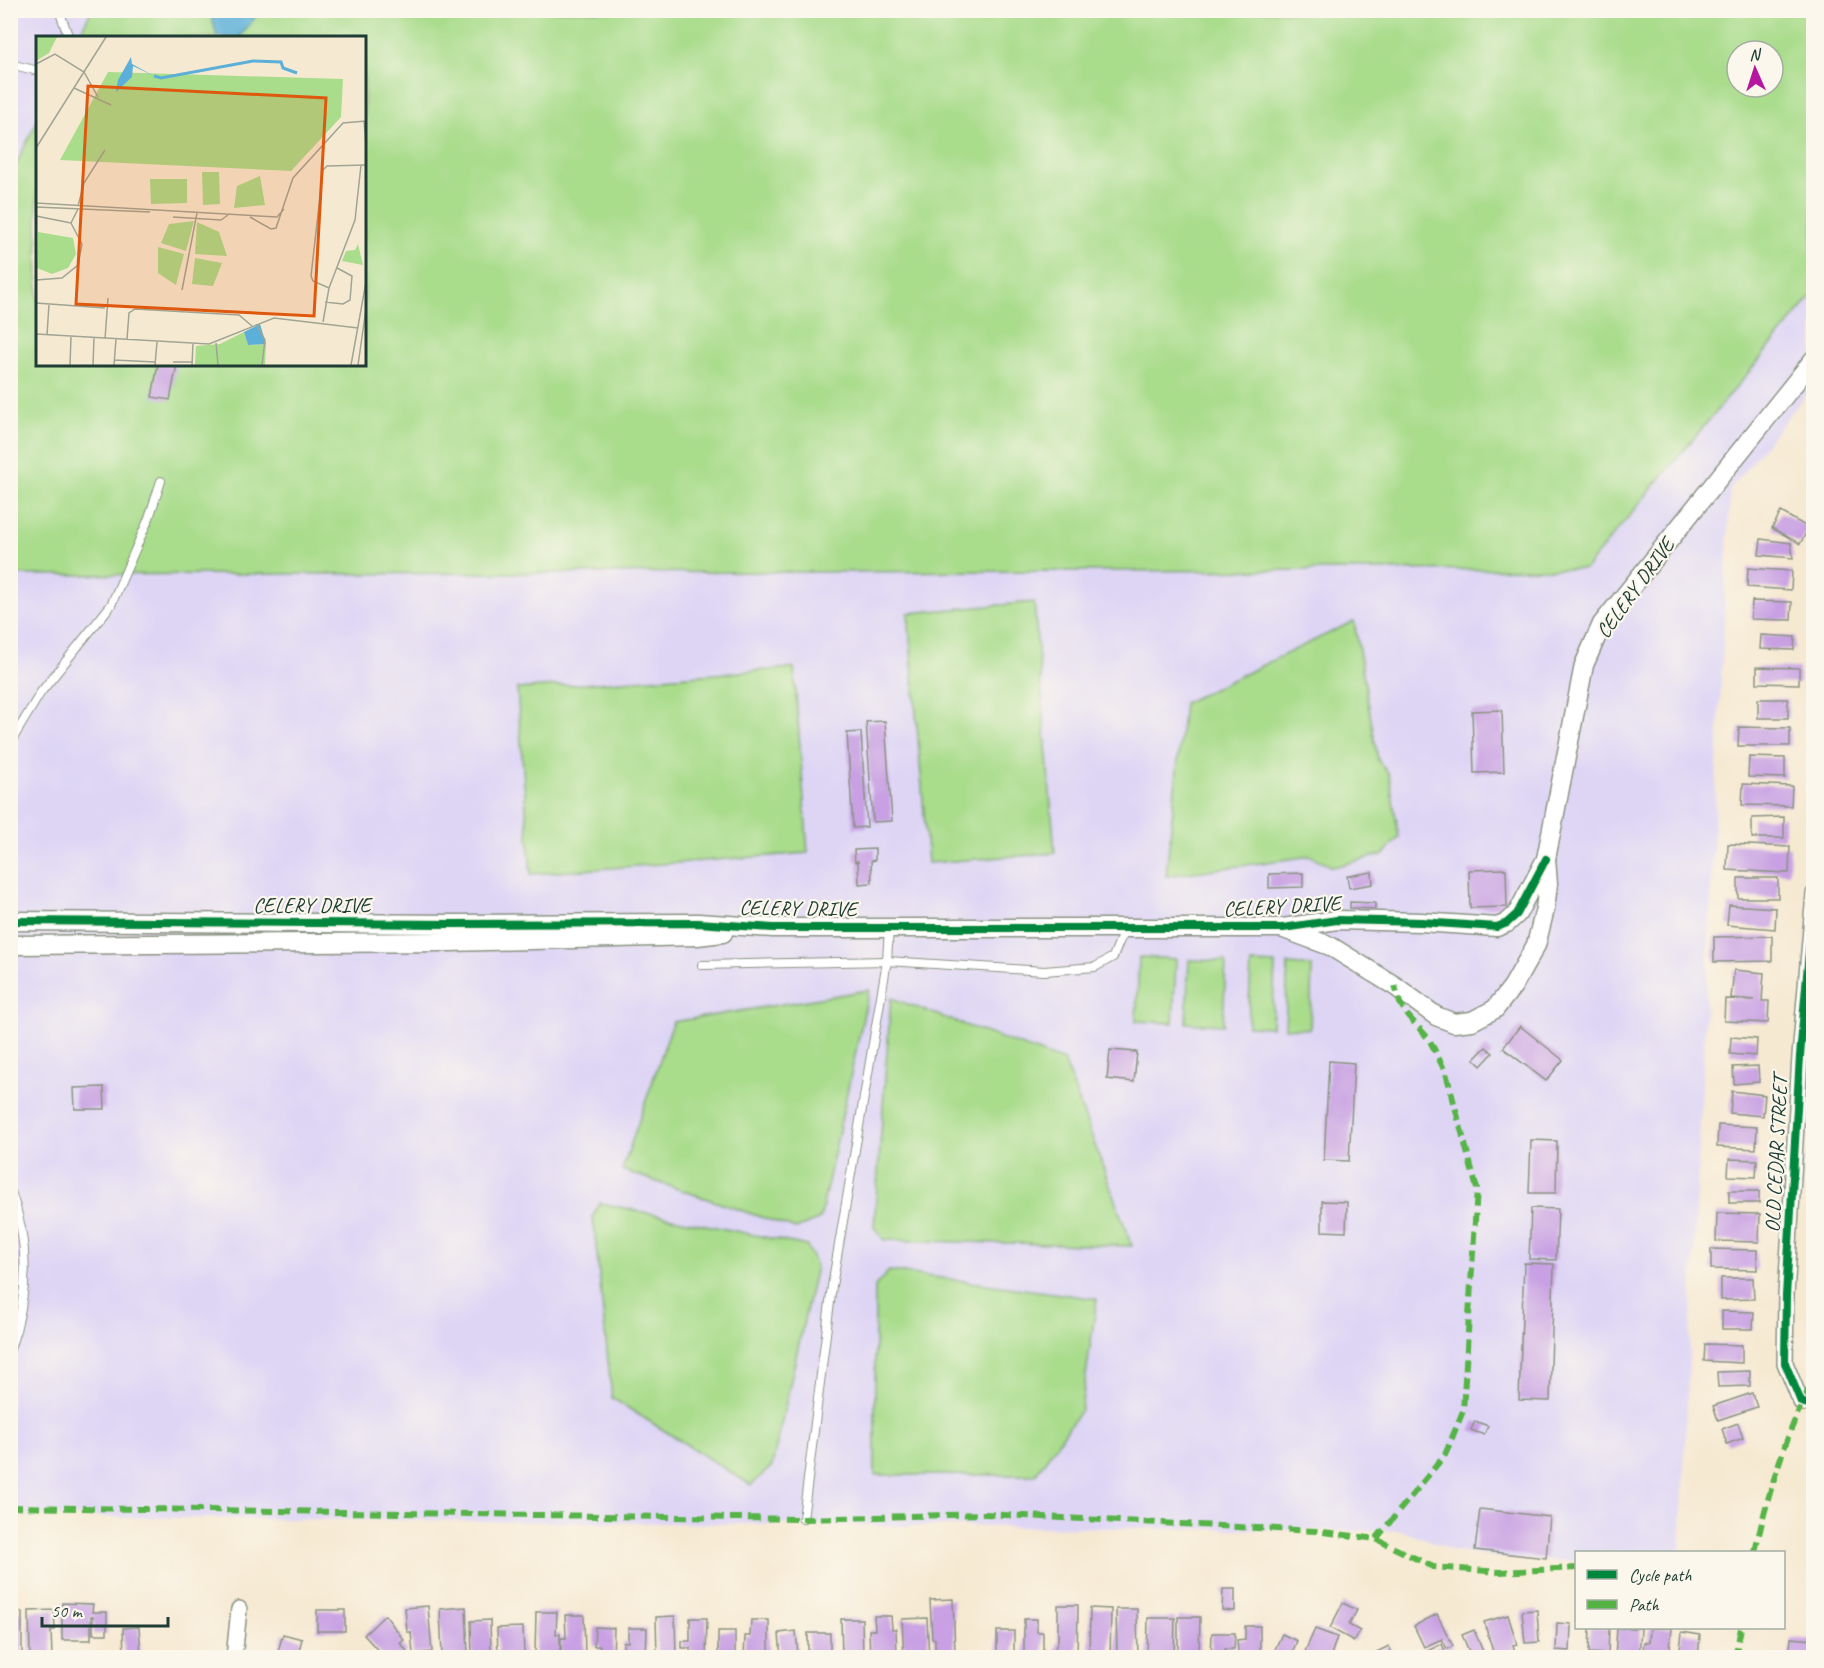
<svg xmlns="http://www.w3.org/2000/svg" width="1824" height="1668" viewBox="0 0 1824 1668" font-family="Caveat,sans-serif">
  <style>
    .built { fill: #ded5f5; fill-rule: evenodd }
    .green { fill: #a9dc8b; stroke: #648c60; stroke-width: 1.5; fill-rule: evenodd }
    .water { fill: #5cafd8; stroke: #3e7686; stroke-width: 1.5 }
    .building { fill: #c8a0e3 }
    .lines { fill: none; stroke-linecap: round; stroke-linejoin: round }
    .service-casing { stroke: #8a9383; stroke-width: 10 }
    .minor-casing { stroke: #8a9383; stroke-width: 18 }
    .tertiary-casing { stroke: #8a9383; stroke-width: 21 }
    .service { stroke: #fff; stroke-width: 8 }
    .minor { stroke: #fff; stroke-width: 15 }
    .tertiary { stroke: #fff; stroke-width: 18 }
    .quiet { stroke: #55b346; stroke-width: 6; stroke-dasharray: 12 6; stroke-linecap: butt }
    .cycleway-casing { stroke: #fbf7ec; stroke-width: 11 }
    .cycleway { stroke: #00873e; stroke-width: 8 }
    .labels { text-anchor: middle; stroke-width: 4.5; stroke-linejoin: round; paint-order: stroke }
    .street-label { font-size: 21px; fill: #1f3d34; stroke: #fbf7ec }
    .inset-river { fill: none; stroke: #5cafd8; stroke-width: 3 }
    .inset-road { fill: none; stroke: #a0a493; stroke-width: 1.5 }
    .view { fill: #de580e; fill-opacity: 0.15; stroke: #de580e; stroke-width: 3 }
    .inset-edge { fill: none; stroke: #1f3d34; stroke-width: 3 }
  </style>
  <rect width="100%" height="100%" fill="#fbf7ec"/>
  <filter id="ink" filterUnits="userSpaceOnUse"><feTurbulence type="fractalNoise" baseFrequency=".0167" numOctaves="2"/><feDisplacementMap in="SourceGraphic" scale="12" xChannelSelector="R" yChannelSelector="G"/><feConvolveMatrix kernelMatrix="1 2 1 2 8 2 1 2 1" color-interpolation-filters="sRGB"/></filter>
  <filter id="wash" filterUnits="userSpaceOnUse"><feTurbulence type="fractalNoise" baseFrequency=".008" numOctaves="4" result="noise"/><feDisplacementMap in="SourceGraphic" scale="24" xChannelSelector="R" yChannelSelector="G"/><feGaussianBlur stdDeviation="1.35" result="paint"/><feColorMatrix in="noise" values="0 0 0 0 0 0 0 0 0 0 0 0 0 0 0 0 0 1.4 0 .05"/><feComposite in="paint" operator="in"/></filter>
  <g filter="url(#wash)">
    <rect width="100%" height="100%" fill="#f6e9d2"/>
    <!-- built -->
    <path class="built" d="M11,11H1813V385L1730,489L1680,1552H1576V1561L1511,1559L1451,1550L1403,1531L11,1516ZM38,38H364V364H38ZM1737,51H1773V87H1737Z"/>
    <!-- green -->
    <g class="green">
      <path d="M91,11H1813V295L1585,569L11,575L10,177L37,121L38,364H364V38L78,37ZM1737,51H1773V87H1737Z"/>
      <polygon points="1034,602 1055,853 928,863 908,613"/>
      <polygon points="1354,621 1378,760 1389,775 1399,837 1384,854 1333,867 1311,856 1166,876 1184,703"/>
      <polygon points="794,668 808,853 531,874 517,689"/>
      <polygon points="1139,957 1176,959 1173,1023 1136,1021"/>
      <polygon points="1189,960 1226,961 1223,1025 1186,1023"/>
      <polygon points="1251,963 1275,964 1272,1027 1248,1026"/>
      <polygon points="1288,964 1312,966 1310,1029 1285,1028"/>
      <polygon points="869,990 820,1219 796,1229 622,1170 673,1022"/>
      <polygon points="891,998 1064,1061 1132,1246 884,1240 874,1227"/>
      <polygon points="600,1203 807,1246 816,1266 772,1466 751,1485 612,1398 593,1216"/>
      <polygon points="889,1271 1097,1299 1081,1410 1035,1475 875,1475 875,1286"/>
    </g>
    <!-- water -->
    <polygon class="water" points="210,11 210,10 260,11 239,38 217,37"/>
    <g id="blocks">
      <!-- building -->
      <g class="building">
        <polygon points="158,364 177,364 170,400 152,397"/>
        <polygon points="1781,512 1809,528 1800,544 1772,528"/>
        <polygon points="1761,539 1791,543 1793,558 1759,555"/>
        <polygon points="1748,568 1792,571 1791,590 1747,587"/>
        <polygon points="1752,601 1792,602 1791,620 1751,619"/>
        <polygon points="1761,635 1795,637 1794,650 1760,649"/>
        <polygon points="1757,667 1799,668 1799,684 1757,683"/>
        <rect x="1758" y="699" width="30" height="19"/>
        <polygon points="1502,710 1504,772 1474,773 1472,711"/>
        <polygon points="885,721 892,821 873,822 866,722"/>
        <polygon points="1739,727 1790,728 1790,746 1738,746"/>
        <polygon points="861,732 867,827 853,828 847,733"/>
        <polygon points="1749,757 1785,758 1785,778 1748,777"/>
        <polygon points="1743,784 1792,786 1791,806 1742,805"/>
        <polygon points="1784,817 1784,838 1752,838 1752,818"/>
        <polygon points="1728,844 1790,847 1789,873 1727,870"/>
        <polygon points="875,849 875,860 871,861 872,883 859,884 858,861 855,862 854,850"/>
        <polygon points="1506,869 1507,907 1470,908 1469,870"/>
        <polygon points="1372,872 1373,884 1349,888 1347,876"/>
        <polygon points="1303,873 1303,887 1269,888 1269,874"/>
        <rect x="1738" y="878" width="40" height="20"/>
        <polygon points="1350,902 1375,903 1375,909 1350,908"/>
        <polygon points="1729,905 1776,908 1775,929 1727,925"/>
        <polygon points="1772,936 1772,961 1714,962 1714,937"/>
        <polygon points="1734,970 1764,973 1762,1001 1769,1001 1768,1023 1724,1021 1725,999 1755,1000 1731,998"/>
        <polygon points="1520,1026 1563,1060 1546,1081 1503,1048"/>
        <polygon points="1731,1037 1757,1039 1756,1056 1730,1054"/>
        <polygon points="1486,1047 1493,1053 1481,1066 1474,1059"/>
        <polygon points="1110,1050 1137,1052 1134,1082 1107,1079"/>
        <polygon points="1329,1061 1354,1063 1349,1161 1324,1160"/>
        <polygon points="1758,1066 1759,1082 1734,1084 1733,1067"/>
        <polygon points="104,1087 105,1109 75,1109 74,1088"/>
        <polygon points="1732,1091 1765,1095 1763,1116 1730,1113"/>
        <polygon points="1718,1125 1757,1127 1756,1149 1717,1147"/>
        <polygon points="1531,1140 1557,1141 1556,1193 1529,1193"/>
        <polygon points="1729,1159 1757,1160 1756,1177 1728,1176"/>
        <rect x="1729" y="1191" width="30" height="12"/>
        <polygon points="1322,1201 1347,1202 1346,1232 1322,1231"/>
        <polygon points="1531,1208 1558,1209 1556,1260 1529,1259"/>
        <polygon points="1717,1213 1760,1214 1759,1242 1716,1241"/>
        <polygon points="1711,1249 1757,1250 1757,1270 1711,1269"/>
        <polygon points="1524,1263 1554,1264 1550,1401 1519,1400"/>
        <polygon points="1721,1278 1753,1278 1754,1299 1721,1300"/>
        <polygon points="1722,1311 1754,1312 1753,1329 1722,1329"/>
        <polygon points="1705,1344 1742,1345 1742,1363 1704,1361"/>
        <polygon points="1750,1371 1750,1386 1718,1387 1717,1372"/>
        <polygon points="1752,1393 1757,1407 1718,1420 1713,1406"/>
        <polygon points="1475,1421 1488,1426 1484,1435 1471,1430"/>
        <polygon points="1738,1423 1743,1438 1727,1444 1722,1429"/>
        <polygon points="1480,1509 1550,1517 1546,1558 1475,1550"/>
        <polygon points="1223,1589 1235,1589 1235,1611 1222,1610"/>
        <polygon points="953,1599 955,1653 935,1653 935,1639 932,1638 930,1600"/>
        <polygon points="62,1603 93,1604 92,1612 107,1612 107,1634 93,1634 93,1616 91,1616 91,1640 62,1640"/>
        <polygon points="1343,1603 1357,1610 1349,1625 1360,1631 1354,1641 1330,1628"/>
        <polygon points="1058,1605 1078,1605 1077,1658 1052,1658 1058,1640"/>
        <polygon points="428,1606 432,1652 413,1654 411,1632 407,1632 405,1608"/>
        <polygon points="466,1607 468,1655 442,1656 440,1609"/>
        <polygon points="1090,1608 1111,1609 1110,1658 1089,1658"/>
        <polygon points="1116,1609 1137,1609 1138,1658 1117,1658"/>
        <polygon points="54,1610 55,1630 51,1630 52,1657 30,1658 29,1611"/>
        <rect x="317" y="1610" width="28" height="21"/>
        <polygon points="1537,1610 1539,1642 1525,1643 1522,1611"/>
        <rect x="10" y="1612" width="12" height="43"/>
        <polygon points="536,1612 557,1612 556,1634 560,1634 560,1654 535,1654"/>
        <polygon points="1437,1614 1453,1646 1447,1649 1442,1639 1424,1647 1414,1626"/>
        <polygon points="385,1615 404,1640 400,1643 407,1651 400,1658 385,1658 364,1635"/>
        <polygon points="565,1615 584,1615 585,1658 561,1658 561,1638 566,1638"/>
        <polygon points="1508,1615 1517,1644 1513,1645 1517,1658 1495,1658 1484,1622"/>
        <polygon points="675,1616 676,1658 657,1658 656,1617"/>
        <polygon points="874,1616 891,1616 892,1629 896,1629 897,1657 870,1658 869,1630 875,1630"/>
        <polygon points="1178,1617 1200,1617 1199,1658 1178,1658"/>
        <polygon points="690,1618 707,1618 706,1658 690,1658 690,1648 682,1648 682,1641 690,1641"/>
        <polygon points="927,1618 929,1658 904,1658 902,1619"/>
        <polygon points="1148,1618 1175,1618 1174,1658 1147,1658"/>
        <polygon points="841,1619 862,1619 863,1657 842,1658"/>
        <polygon points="1024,1619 1037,1619 1037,1632 1043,1632 1043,1658 1024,1658"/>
        <polygon points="490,1620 491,1652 483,1652 483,1658 472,1658 471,1621"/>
        <polygon points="751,1620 769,1620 769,1658 744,1657 745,1636 750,1636"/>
        <polygon points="1557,1623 1571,1624 1570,1651 1556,1650"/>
        <polygon points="1245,1626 1260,1626 1260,1658 1243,1658 1243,1653 1238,1652 1237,1640 1245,1639"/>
        <polygon points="139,1627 141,1655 124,1656 123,1628"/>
        <polygon points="523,1627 524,1656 498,1656 497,1628"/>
        <polygon points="595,1627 614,1628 613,1658 599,1658 600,1646 594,1646"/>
        <polygon points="628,1628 647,1628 646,1658 623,1658 623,1642 628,1642"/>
        <polygon points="1590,1628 1609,1628 1608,1654 1589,1653"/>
        <polygon points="1617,1628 1641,1628 1639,1658 1615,1658"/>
        <polygon points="1650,1628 1672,1628 1669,1658 1642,1658 1644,1642 1649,1642"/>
        <polygon points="1315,1629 1337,1637 1330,1658 1298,1658 1300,1653 1304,1654"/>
        <polygon points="1474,1630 1484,1654 1477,1658 1472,1658 1462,1635"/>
        <rect x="718" y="1631" width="17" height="27"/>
        <polygon points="796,1631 798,1655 791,1655 792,1658 781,1658 779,1633"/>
        <rect x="997" y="1631" width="17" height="27"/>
        <polygon points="1682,1632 1700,1635 1698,1658 1679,1658"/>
        <rect x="808" y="1633" width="22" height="25"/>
        <polygon points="1212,1633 1235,1633 1234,1649 1225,1649 1225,1658 1211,1658"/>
        <polygon points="283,1634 302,1639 297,1658 276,1658"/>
        <polygon points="1282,1634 1297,1641 1290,1658 1271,1658"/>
        <polygon points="1791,1638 1814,1640 1814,1658 1789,1658"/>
        <polygon points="1442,1644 1448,1658 1430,1658 1427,1651"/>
        <polygon points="1389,1646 1394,1658 1364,1658"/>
      </g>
    </g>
  </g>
  <g filter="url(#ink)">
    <use href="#blocks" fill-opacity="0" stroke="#8a9383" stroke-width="1.5"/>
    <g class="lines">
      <defs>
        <g id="service">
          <polyline points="59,10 69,38"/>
          <polyline points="10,64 38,71"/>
          <polyline points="10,746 12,740 41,692 111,605 149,518 161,481"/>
          <polyline points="702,965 887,961 1044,971 1095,967 1113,957 1125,928"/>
          <path d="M10,1189C30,1242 29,1296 10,1349"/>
          <polyline points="803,1519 832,1286 887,961 889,928"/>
        </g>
        <g id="minor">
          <polyline points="1814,894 1800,1056 1786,1296 1785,1363 1801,1402 1814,1406"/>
          <polyline points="234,1658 239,1609"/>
        </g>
        <g id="tertiary">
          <polyline points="10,921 451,924 698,923 773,928 1283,928 1337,920 1421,922 1497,927 1507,923 1517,914 1546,859"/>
          <polyline points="1284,929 1330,946 1395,986 1436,1016 1454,1023 1472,1021 1495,1009 1513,986 1536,945 1545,909 1548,884 1546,859 1584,665 1602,624 1814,359"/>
          <polyline points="10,945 449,942 697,936 723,933"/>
        </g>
      </defs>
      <!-- service casing -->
      <use href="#service" class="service-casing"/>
      <!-- minor casing -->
      <use href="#minor" class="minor-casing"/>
      <!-- tertiary casing -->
      <use href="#tertiary" class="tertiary-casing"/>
      <!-- service -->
      <use href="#service" class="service"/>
      <!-- minor -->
      <use href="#minor" class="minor"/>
      <!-- tertiary -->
      <use href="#tertiary" class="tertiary"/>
      <!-- quiet -->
      <g class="quiet">
        <polyline points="10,1507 803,1519 985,1514 1316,1531 1376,1539 1433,1567 1500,1572 1576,1568"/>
        <polyline points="1376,1539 1445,1455 1463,1411 1477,1189 1446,1073 1429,1039 1408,1016 1400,1003 1395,986"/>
        <path d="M1755,1552C1767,1497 1787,1429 1814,1379"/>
        <polyline points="1735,1658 1741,1628"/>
      </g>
      <defs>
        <g id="cycleway">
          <polyline points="1814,894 1800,1056 1786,1296 1785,1363 1801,1402 1814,1406"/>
          <polyline points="10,921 451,924 698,923 773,928 1283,928 1337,920 1421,922 1497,927 1507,923 1517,914 1546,859"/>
        </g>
      </defs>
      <!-- cycleway casing -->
      <use href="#cycleway" class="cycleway-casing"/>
      <!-- cycleway -->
      <use href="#cycleway" class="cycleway"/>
    </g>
  </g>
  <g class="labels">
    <!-- street labels -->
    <g class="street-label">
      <text transform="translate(1635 588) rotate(-54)" y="7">CELERY DRIVE</text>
      <text x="312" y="912">CELERY DRIVE</text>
      <text transform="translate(1282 906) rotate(-3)" y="7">CELERY DRIVE</text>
      <text transform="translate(798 908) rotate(1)" y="7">CELERY DRIVE</text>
      <text transform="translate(1776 1154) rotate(-87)" y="7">OLD CEDAR STREET</text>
    </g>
  </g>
  <!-- overview -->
  <g transform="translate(36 36)">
    <rect width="330" height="330" fill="#f6e9d2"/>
    <path d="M0,1H21L13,17L0,25ZM72,36L307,43L305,81L255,135L24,124ZM166,136H183L184,168L167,169ZM224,140L229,169L198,172L201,150ZM114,143H151V167L115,168ZM158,185L150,215L125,207L133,188ZM161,186L183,196L191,220L159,218ZM2,196L37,202L40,218L32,232L16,238L1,232ZM322,208L327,229L306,225L310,215L319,214ZM122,211L148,218L140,249L122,237ZM159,222L186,227L177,250L156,248ZM208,296L212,309L230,308L229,329H159L160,310L184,308Z" fill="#a9dc8b"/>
    <path d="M95,21L96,28L118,40L97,30L96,41L80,56L82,44ZM224,288L230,308L212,309L208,296Z" fill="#5cafd8"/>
    <path class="inset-river" d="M118,40L125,42L217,25L245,26L247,32L261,37"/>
    <path class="inset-road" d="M0,28L19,18L48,36L62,61M38,52L75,69M328,85L330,107M0,112L70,1M0,167L241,181L248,173M42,170L48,147L69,114M0,171L114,176M0,180L35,187M137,181L185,184L192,179M214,181L235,193L240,192L257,142L307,87L330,85M0,244L26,242L42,229L46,208L35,187L42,173M293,252L277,245L275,240L287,134L291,130L330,129M146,254L161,177M289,266L307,268L314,264L316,240L301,232M0,267L69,272M287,286L293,252L319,184L325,129M220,288L229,304L226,329M0,298L173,308L238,282L322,292M11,299L13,268M69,303L72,262M91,303L93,277L99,273L203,279L216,290M180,307L182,329M78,324L119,326M137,326H157M34,329L35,301M57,329L58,302M78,329L80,303M119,329L121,306M156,329L157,307M315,329L330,246M322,329L330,273"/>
    <path class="view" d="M52,50L290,62L278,280L40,268Z"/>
    <rect width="330" height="330" class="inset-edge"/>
  </g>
  <!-- margin -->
  <rect width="1824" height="1668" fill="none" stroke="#fbf7ec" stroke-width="36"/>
  <!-- legend -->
  <rect x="1575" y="1551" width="210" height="78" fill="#fbf7ec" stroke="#a3ada2" stroke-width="1.5"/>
  <rect x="1587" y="1570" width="30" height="9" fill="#00873e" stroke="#a3ada2" stroke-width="1.5"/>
  <text x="1629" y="1581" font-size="18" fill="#1f3d34">Cycle path</text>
  <rect x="1587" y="1600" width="30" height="9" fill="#55b346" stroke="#a3ada2" stroke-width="1.5"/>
  <text x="1629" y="1611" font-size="18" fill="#1f3d34">Path</text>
  <!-- north arrow -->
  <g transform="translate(1755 69) rotate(357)"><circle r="28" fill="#fbf7ec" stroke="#a3ada2" stroke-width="1.5"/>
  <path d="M0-4.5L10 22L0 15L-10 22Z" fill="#b5179e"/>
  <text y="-9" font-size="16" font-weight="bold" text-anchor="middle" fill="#1f3d34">N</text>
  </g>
  <!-- scale -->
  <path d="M42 1617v9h126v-9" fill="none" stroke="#1f3d34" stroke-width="3"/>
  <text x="51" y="1617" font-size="18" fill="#1f3d34" stroke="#fbf7ec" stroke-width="4.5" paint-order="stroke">50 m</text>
</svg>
